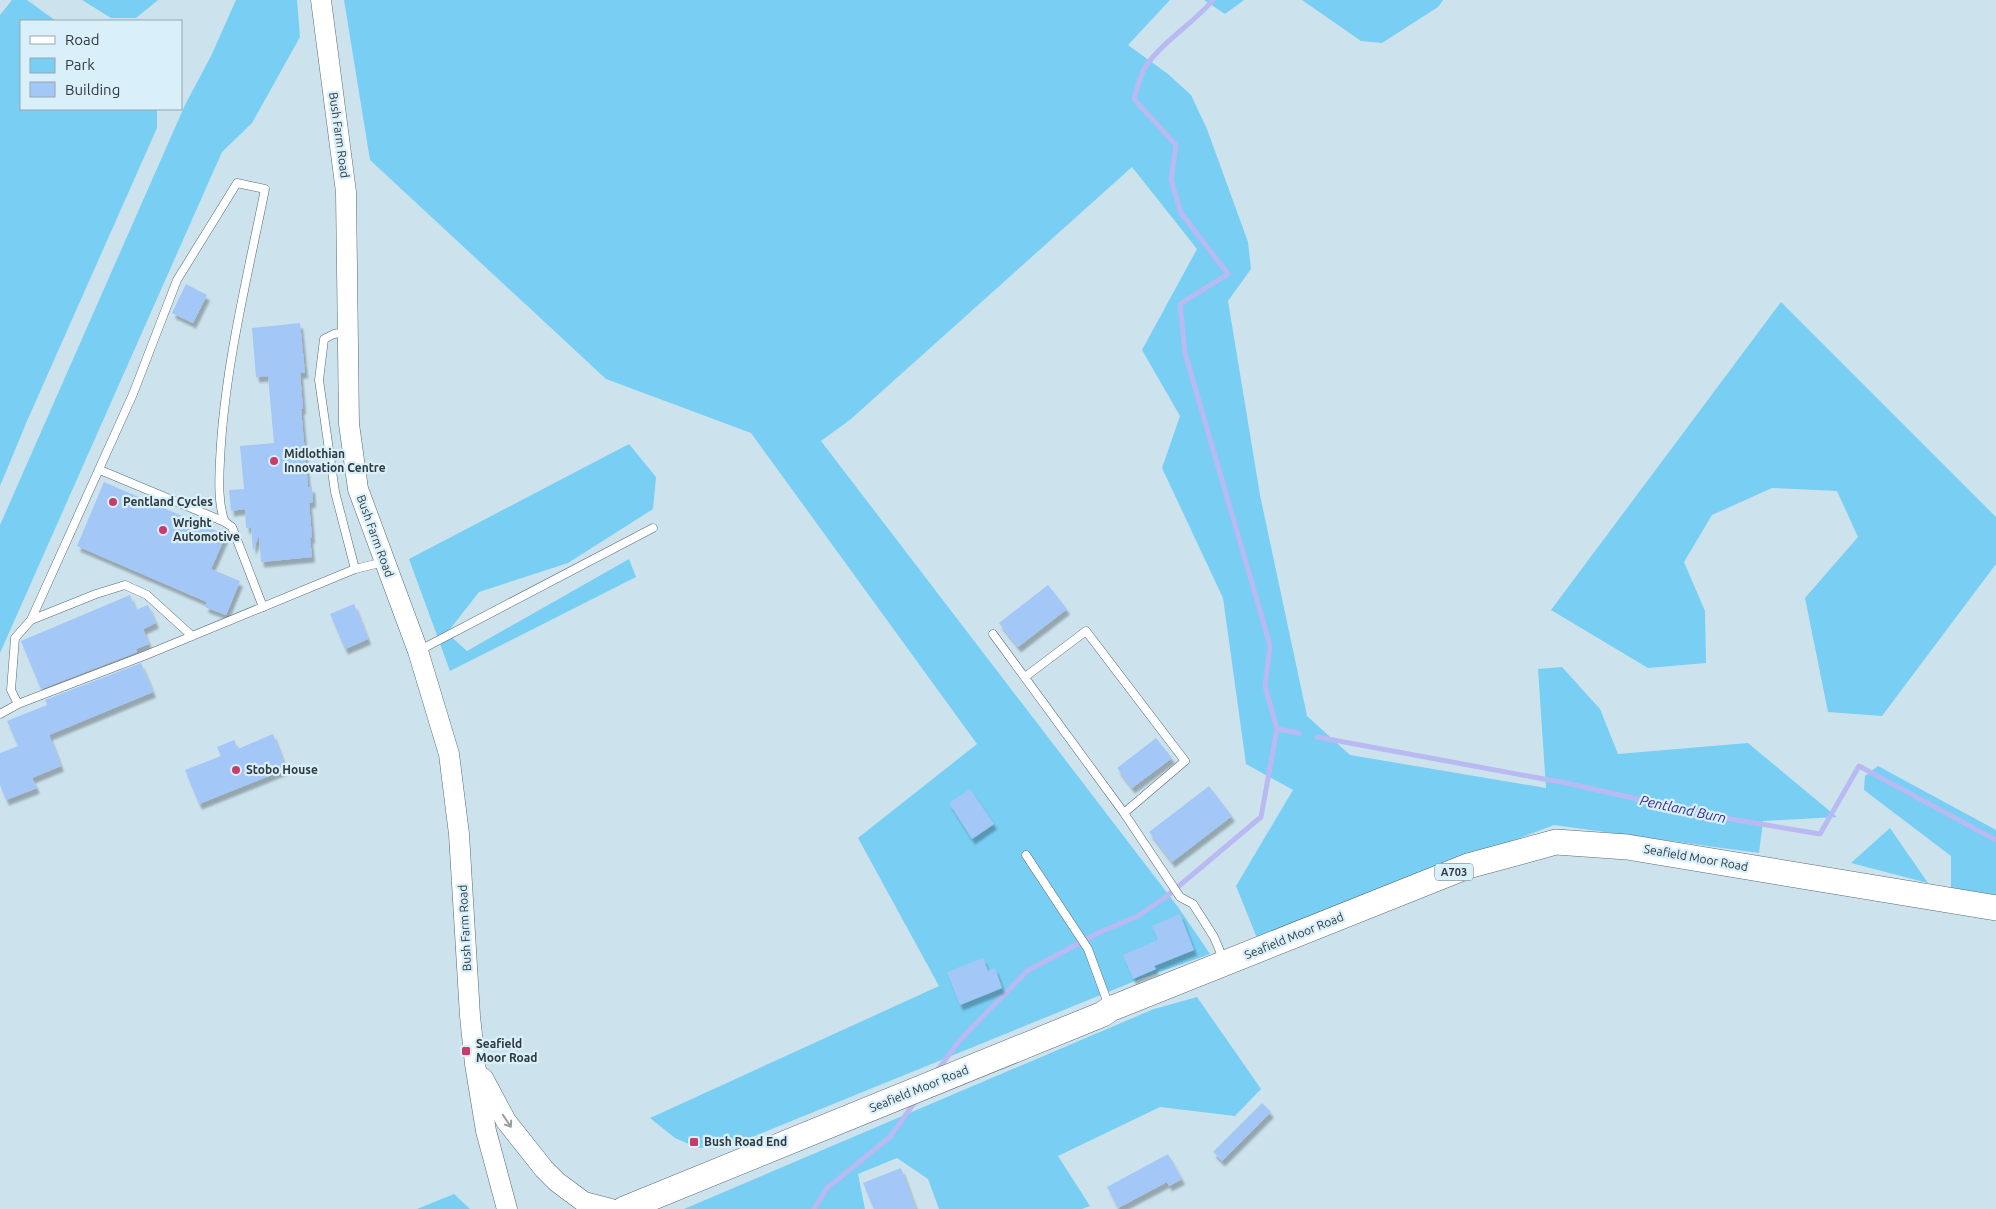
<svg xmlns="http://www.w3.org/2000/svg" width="1996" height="1209" viewBox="0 0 1996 1209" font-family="Ubuntu,sans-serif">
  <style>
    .green { fill: #79cef3 }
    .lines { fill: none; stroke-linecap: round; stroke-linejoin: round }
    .stream { stroke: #b8baf1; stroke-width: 5 }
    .building { fill: #a3c7f6; filter: url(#shadow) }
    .service-casing { stroke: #566a74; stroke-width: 9 }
    .tertiary-casing { stroke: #566a74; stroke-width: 21 }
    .primary-casing { stroke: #566a74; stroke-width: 26 }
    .service { stroke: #fff; stroke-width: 8 }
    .tertiary { stroke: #fff; stroke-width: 20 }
    .primary { stroke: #fff; stroke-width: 25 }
    .oneway { stroke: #989c9e }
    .poi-dot { fill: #c93b69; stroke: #d9f0fb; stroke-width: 2 }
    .labels { text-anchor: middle; stroke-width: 4.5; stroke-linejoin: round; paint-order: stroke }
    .shield { fill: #d9f0fb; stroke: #637076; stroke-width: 1 }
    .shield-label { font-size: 11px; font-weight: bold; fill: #30393d }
    .street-label { font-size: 12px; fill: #30393d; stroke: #d9f0fb }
    .poi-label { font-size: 12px; font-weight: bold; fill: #30393d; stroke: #d9f0fb; text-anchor: start }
    .water-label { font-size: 14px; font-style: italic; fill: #38288d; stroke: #d9f0fb }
  </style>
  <defs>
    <filter id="shadow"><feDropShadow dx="3" dy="5.5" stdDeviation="1" flood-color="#0004"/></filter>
  </defs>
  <rect width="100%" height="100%" fill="#cce3ee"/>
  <!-- green -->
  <g class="green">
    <polygon points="12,0 27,0 56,21 21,21 21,109 157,109 157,128 27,421 0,486 0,15"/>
    <polygon points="82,0 158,0 136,18 111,18"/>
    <polygon points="236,0 297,0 300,37 252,123 222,152 0,653 0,525 185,105 211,56"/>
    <polygon points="344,0 1170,0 1128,45 1168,74 1191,95 1207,129 1248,242 1251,269 1228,301 1260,495 1307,716 1350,755 1546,788 1538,669 1562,667 1600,709 1618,754 1748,743 1837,817 1763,821 1759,853 1554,825 1257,938 1236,886 1293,790 1246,764 1223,598 1162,468 1180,416 1142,350 1197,249 1132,167 851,419 821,441 1178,907 1210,954 1140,979 730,1146 698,1148 675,1138 650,1118 939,986 858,838 977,744 751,433 606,379 370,160"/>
    <polygon points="1204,0 1244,0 1225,14"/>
    <polygon points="1302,0 1443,0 1438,7 1382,43 1361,41"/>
    <polygon points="1781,302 1996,517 1996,564 1882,716 1828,712 1805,598 1858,537 1837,491 1772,488 1712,515 1684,562 1705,611 1706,663 1648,668 1551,610"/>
    <polygon points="629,444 656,477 653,509 568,563 479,592 447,633 467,651 629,559 636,577 450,671 409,559"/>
    <polygon points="1878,766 1996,830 1996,897 1951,890 1951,856 1864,790 1865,776"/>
    <polygon points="1890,828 1928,883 1851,863"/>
    <polygon points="1197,997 1261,1089 1235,1116 1160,1107 1058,1156 1090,1206 1082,1209 939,1209 928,1179 897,1158 858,1174 865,1209 684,1209 1154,1009"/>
    <polygon points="454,1194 470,1209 417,1209"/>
  </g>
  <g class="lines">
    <!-- stream -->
    <g class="stream">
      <polyline points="1277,729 1299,733"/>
      <polyline points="1317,737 1571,784 1707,815 1820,834 1859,766 1996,840"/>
      <path d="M936,1072L960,1040L1027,971L1098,933L1138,916L1167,896L1261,817L1277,729L1265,686L1270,645L1185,353L1180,304L1228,274L1181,213L1171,180L1176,145L1134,99C1137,89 1140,75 1146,66C1164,40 1193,24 1213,0"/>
      <polyline points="814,1209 827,1188 890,1137 917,1099"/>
    </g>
  </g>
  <!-- building -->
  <g class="building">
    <polygon points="186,284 207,295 193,323 172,313"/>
    <polygon points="300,323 305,373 300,373 303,409 301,409 308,487 312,487 313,502 309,503 312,538 310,538 312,557 261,562 259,536 253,550 251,527 246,528 245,509 231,511 229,490 244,489 240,446 274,443 268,376 256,377 252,328"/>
    <polygon points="104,482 226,535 211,569 240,581 226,615 205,607 207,602 77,546"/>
    <polygon points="1048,585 1067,609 1018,647 999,623"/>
    <polygon points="130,595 136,610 148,605 156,623 143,629 149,644 136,649 137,652 41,689 21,641"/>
    <polygon points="354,604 368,639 345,649 330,614"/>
    <polygon points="141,663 153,692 49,735 61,766 32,778 37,788 6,800 0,785 0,753 18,746 7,721 47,705 45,700"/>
    <polygon points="273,734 286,769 199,804 185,770 221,756 217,747 234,740 238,749"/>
    <polygon points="1156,738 1172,758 1132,788 1117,768"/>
    <polygon points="1209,786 1232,816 1172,862 1149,832"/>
    <polygon points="970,789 994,824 972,839 949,803"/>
    <polygon points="1180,914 1194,950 1154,966 1156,969 1133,979 1123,955 1158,940 1152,926"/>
    <polygon points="983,958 988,971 995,968 1002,988 960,1005 947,972"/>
    <polygon points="1262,1103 1271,1112 1222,1161 1213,1152"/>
    <polygon points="1168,1154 1182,1179 1169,1186 1167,1182 1118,1208 1107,1187"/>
    <polygon points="901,1168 916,1209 874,1209 863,1183"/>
  </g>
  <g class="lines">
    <defs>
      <g id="service">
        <polyline points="346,332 334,334 324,339 319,380 335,492 355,569"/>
        <polyline points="100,470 225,522 232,527 263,607"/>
        <polyline points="31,620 96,594 125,585 147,595 192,636"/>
        <polyline points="993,634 1124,813 1180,897 1193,904 1214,937 1224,961"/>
        <polyline points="420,650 653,528"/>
        <polyline points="1025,677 1086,631 1185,761 1124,813"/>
        <path d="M18,704L11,690L15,638L31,620L133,394L177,280L237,183L265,189C247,279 224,370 220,461C219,480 218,505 225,522"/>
        <polyline points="0,714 18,704 146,655 355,569 384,562"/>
        <polyline points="1026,855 1088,949 1109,1006"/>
      </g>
      <g id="tertiary">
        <polyline points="321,0 346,192 349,424 358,489 418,651 449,754 459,834 470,1016 475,1064 486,1131 507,1209"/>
        <polyline points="483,1078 506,1121 544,1169 557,1182 584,1202 611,1209"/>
      </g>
      <polyline id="primary" points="624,1209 1103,1014 1110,1009 1468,866 1556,842 1627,847 1996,908"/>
    </defs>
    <!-- service casing -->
    <use href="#service" class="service-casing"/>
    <!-- tertiary casing -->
    <use href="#tertiary" class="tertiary-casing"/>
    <!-- primary casing -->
    <use href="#primary" class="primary-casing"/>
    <!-- service -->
    <use href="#service" class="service"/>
    <!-- tertiary -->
    <use href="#tertiary" class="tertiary"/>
    <!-- primary -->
    <use href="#primary" class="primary"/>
  </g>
  <!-- one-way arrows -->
  <defs><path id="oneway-shaft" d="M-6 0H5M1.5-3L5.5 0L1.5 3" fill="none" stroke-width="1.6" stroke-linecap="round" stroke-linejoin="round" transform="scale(1.25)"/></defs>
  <use class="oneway" href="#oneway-shaft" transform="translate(507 1121) rotate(56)"/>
  <!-- markers -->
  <g class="poi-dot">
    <circle cx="274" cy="461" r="5"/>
    <circle cx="113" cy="502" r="5"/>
    <circle cx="163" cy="530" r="5"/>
    <circle cx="236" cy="770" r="5"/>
    <rect x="461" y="1046" width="10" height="10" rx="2.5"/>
    <rect x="689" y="1137" width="10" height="10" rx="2.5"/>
  </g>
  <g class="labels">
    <!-- shield labels -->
    <rect class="shield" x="1435" y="863.5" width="38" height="17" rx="4"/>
    <g class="shield-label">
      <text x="1454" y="876">A703</text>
    </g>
    <!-- street labels -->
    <g class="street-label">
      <text transform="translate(339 135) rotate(82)" y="4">Bush Farm Road</text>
      <text transform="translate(375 536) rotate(70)" y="4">Bush Farm Road</text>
      <text transform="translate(1696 858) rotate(10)" y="4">Seafield Moor Road</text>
      <text transform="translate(465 928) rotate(-93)" y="4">Bush Farm Road</text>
      <text transform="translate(1294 936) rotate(-22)" y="4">Seafield Moor Road</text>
      <text transform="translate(919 1089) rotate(-22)" y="4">Seafield Moor Road</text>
    </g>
    <!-- poi labels -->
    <g class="poi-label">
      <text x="284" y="458">Midlothian<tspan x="284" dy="14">Innovation Centre</tspan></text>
      <text x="123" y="506">Pentland Cycles</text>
      <text x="173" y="527">Wright<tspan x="173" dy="14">Automotive</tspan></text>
      <text x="246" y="774">Stobo House</text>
      <text x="476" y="1048">Seafield<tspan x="476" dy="14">Moor Road</tspan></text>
      <text x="704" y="1146">Bush Road End</text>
    </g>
    <!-- water labels -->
    <g class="water-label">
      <text transform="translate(1683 809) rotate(12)" y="5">Pentland Burn</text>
    </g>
  </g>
  <!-- legend -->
  <rect x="20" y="20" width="162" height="90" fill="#d9f0fb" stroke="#95a7af"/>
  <rect x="30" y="36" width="25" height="8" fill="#ffffff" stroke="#95a7af"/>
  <text x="65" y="45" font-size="15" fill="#30393d">Road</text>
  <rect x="30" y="58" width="25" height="15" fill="#79cef3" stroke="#95a7af"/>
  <text x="65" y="70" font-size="15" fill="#30393d">Park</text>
  <rect x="30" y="82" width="25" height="15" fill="#a3c7f6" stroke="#95a7af"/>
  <text x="65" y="95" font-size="15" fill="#30393d">Building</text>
</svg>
